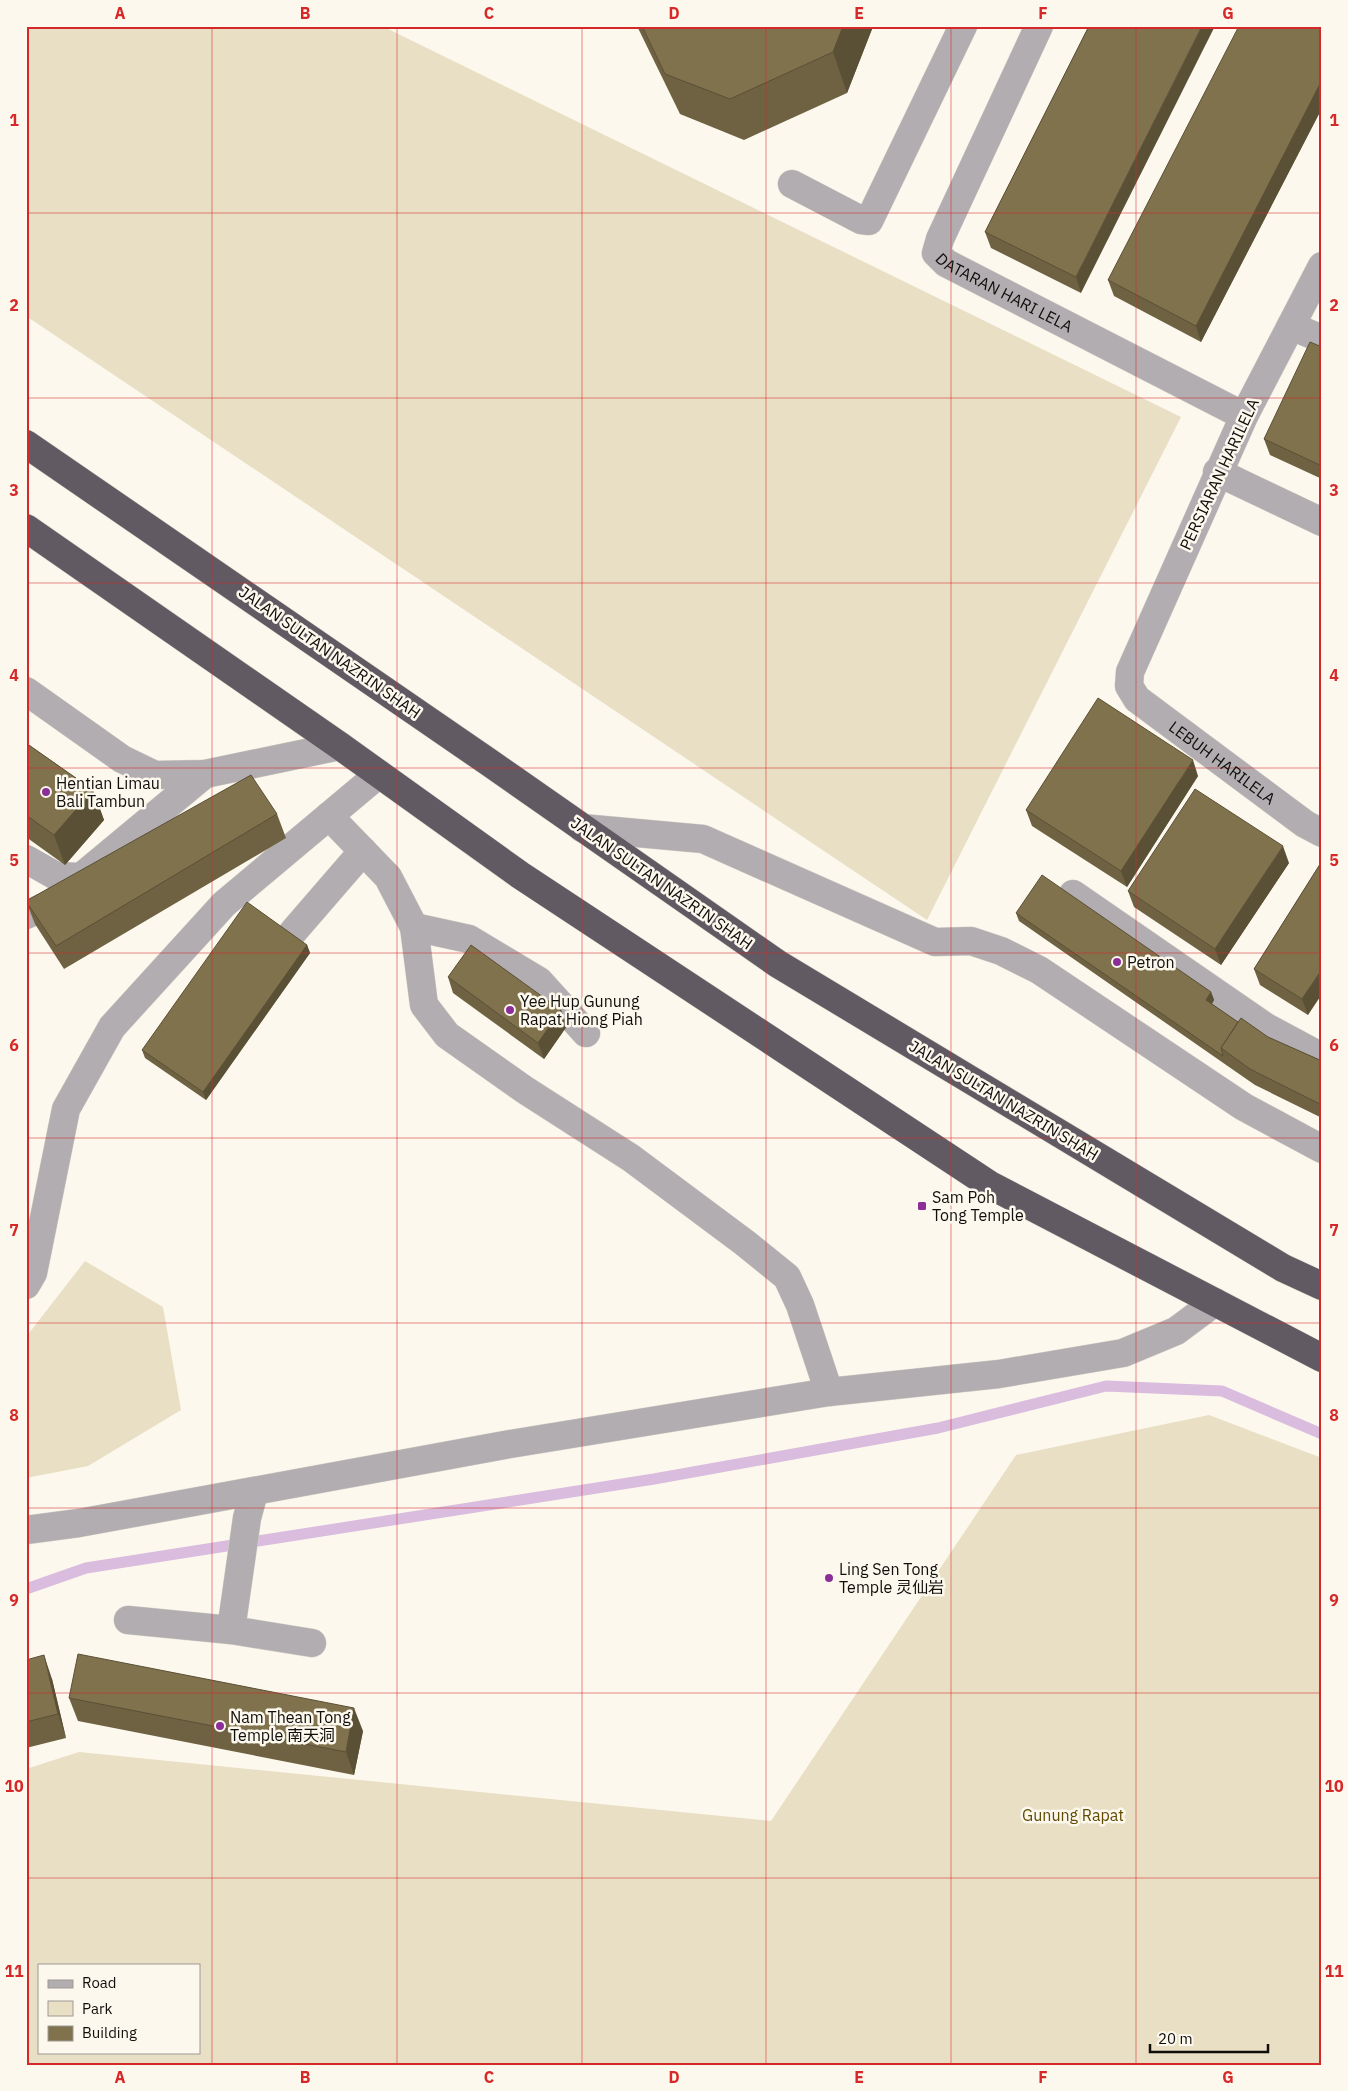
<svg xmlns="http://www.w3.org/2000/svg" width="1348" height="2091" viewBox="0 0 1348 2091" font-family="'IBM Plex Sans','Noto Sans SC',sans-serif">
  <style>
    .green { fill: #e9dfc5; fill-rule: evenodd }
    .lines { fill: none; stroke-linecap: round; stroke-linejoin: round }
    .stream { stroke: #d9bcde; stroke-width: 11 }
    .minor-casing { stroke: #d6d3c9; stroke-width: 29 }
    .highway-casing { stroke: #d6d3c9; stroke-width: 29 }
    .minor { stroke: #b1adb1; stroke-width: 28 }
    .highway { stroke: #615a62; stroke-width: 28 }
    .wall { fill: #6e6242 }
    .shaded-wall { fill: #5a5036 }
    .building { fill: #80724d; stroke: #5a5036 }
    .grid { fill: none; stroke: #d62828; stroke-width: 1; stroke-opacity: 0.55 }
    .poi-dot { fill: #8b2e99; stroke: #fcf8ed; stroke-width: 2 }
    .labels { text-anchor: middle; stroke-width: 5; stroke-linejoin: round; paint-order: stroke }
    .street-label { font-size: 16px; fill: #100e0b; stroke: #fcf8ed }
    .poi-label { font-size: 16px; fill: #100e0b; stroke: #fcf8ed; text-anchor: start }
    .park-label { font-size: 16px; fill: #624c04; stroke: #fcf8ed }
    .neatline { fill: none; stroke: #d62828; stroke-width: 2 }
    .grid-label { font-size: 16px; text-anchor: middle; font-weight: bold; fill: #d62828 }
  </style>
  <rect width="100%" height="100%" fill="#fcf8ed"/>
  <!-- green -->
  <g class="green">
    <polygon points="26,26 382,26 1181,417 927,920 26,316"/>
    <polygon points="85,1261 163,1307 181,1410 88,1466 26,1478 26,1337"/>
    <path d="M1209,1415L1322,1458V2065H26V1769L79,1752L771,1821L1016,1455ZM39,1965H199V2052H39Z"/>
  </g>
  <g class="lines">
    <!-- stream -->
    <polyline class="stream" points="26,1589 86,1568 654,1479 938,1428 1106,1386 1222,1391 1322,1434"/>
    <defs>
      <g id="minor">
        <path id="s1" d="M1039,26L940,239L936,253L946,263L1244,416"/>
        <polyline points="792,184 861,220 869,221 963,26"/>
        <path id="s2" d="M1322,266L1244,416L1130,672L1129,686L1137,699L1305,824L1322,833"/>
        <polyline points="1291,326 1322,339"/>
        <polyline points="1217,472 1322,522"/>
        <polyline points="26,691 122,759 155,775 205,774 340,746"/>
        <polyline points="329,816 388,877 414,927 424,1005 447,1035 525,1090 631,1158 745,1243 787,1277 800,1305 829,1392"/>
        <polyline points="582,828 703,839 935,942 971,941 1001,951 1039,970 1244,1107 1322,1149"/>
        <polyline points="26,859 56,876 81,877 205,774"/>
        <polyline points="1073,894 1266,1027 1322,1057"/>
        <polyline points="26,915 53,903 62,895"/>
        <polyline points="414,927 469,939 539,981 586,1033"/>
        <polyline points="293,932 363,851"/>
        <polyline points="26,1285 33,1273 66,1109 112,1027 224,904 379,774"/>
        <polyline points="254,1492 247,1518 231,1630 312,1643"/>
        <polyline points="26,1530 79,1523 510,1444 829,1392 999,1374 1123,1353 1176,1331 1215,1302"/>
        <polyline points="128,1620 231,1630"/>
      </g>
      <g id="highway">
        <polyline points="26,444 490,763 778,964 1283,1268 1322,1286"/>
        <polyline points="26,528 340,746 520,875 990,1185 1322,1358"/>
      </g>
    </defs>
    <!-- minor casing -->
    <use href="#minor" class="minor-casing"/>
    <!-- highway casing -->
    <use href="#highway" class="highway-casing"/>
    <!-- minor -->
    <use href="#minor" class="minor"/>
    <!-- highway -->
    <use href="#highway" class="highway"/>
  </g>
  <!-- wall -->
  <g class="wall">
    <polygon points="637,26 871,26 872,29 847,93 744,140 680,114"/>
    <polygon points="1089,26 1081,293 991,248 985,232"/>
    <polygon points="1322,26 1322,108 1201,342 1114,296 1108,280"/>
    <polygon points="1322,347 1322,479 1270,455 1264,439"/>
    <polygon points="26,743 93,790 104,820 65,865 26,837"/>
    <polygon points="1198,776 1127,887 1032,826 1026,810"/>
    <polygon points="277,814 286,838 64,969 35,924 26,901"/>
    <polygon points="1322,861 1308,1015 1260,985 1254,969"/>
    <polygon points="1289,863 1221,965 1134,907 1128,891"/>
    <polygon points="1016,913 1211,992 1214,1000 1212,1004 1238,1022 1268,1037 1322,1061 1322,1118 1255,1085 1019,921"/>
    <polygon points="307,945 310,953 206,1100 145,1058 142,1050"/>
    <polygon points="448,977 561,1010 567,1026 544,1059 453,993"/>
    <polygon points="26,1660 52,1679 66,1738 26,1748"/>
    <polygon points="69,1698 363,1731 354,1775 78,1721"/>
  </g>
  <!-- shaded-wall -->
  <g class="shaded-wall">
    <polygon points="843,26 871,26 872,29 847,93 833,52"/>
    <polygon points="1202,26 1215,26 1081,293 1076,277"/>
    <polygon points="1322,80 1322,108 1201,342 1196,326"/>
    <polygon points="1193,760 1198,776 1127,887 1121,871"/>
    <polygon points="93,790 104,820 65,865 54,835"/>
    <polygon points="1283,846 1289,863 1221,965 1215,949"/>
    <polygon points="307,945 310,953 206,1100 203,1092"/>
    <polygon points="1322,969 1322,994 1308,1015 1302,999"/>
    <polygon points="1211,992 1214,1000 1209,1008 1206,1000"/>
    <polygon points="561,1010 567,1026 544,1059 538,1043"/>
    <polygon points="44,1655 52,1679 66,1738 58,1714"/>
    <polygon points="354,1708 363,1731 354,1775 346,1752"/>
  </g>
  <!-- building -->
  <g class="building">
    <polygon points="642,26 843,26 833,52 730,99 665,74"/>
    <polygon points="1089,26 1202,26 1076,277 985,232"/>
    <polygon points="1239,26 1322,26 1322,80 1196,326 1108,280"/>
    <polygon points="1310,342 1322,347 1322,466 1264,439"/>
    <polygon points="1098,698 1193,760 1121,871 1026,810"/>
    <polygon points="26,743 93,790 54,835 26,815"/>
    <polygon points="251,775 277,814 56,946 26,901"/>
    <polygon points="1195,789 1283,846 1215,949 1128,891"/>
    <polygon points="1322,861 1322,969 1302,999 1254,969"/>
    <polygon points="1042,875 1211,992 1206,1000 1238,1022 1221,1048 1223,1056 1016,913"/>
    <polygon points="247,902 307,945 203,1092 142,1050"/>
    <polygon points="471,945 561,1010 538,1043 448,977"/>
    <polygon points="1241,1018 1268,1037 1322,1061 1322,1105 1250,1069 1221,1048"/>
    <polygon points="78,1654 354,1708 346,1752 69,1698"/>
    <polygon points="44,1655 58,1714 26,1722 26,1660"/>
  </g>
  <!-- grid -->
  <path class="grid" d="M212,26V2065M397,26V2065M582,26V2065M766,26V2065M951,26V2065M1136,26V2065M26,213H1322M26,398H1322M26,583H1322M26,768H1322M26,953H1322M26,1138H1322M26,1323H1322M26,1508H1322M26,1693H1322M26,1878H1322"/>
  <!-- markers -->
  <g class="poi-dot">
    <circle cx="46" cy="792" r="5"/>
    <circle cx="1117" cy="962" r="5"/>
    <circle cx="510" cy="1010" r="5"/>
    <rect x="917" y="1201" width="10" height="10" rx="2.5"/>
    <circle cx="829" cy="1578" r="5"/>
    <circle cx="220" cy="1726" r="5"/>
  </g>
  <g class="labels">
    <!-- street labels -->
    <g class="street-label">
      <text dy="6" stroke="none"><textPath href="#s1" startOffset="329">DATARAN HARI LELA</textPath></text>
      <text transform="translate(1219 474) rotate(-65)" y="6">PERSIARAN HARILELA</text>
      <text transform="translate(330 652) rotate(35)" y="6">JALAN SULTAN NAZRIN SHAH</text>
      <text dy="6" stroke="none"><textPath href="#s2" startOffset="585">LEBUH HARILELA</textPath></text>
      <text transform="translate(662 883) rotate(35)" y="6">JALAN SULTAN NAZRIN SHAH</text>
      <text transform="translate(1004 1100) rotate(31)" y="6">JALAN SULTAN NAZRIN SHAH</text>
    </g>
    <!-- poi labels -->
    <g class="poi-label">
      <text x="56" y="789">Hentian Limau<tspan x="56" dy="18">Bali Tambun</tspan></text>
      <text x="1127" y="968">Petron</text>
      <text x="520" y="1007">Yee Hup Gunung<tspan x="520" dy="18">Rapat Hiong Piah</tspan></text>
      <text x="932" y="1203">Sam Poh<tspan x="932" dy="18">Tong Temple</tspan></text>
      <text x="839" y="1575">Ling Sen Tong<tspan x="839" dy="18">Temple 灵仙岩</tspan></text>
      <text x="230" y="1723">Nam Thean Tong<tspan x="230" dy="18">Temple 南天洞</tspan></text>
    </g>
    <!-- park labels -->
    <g class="park-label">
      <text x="1073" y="1821">Gunung Rapat</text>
    </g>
  </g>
  <!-- border -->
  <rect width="1348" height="2091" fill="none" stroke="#fcf8ed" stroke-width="55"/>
  <!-- legend -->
  <rect x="38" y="1964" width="162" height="90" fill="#fcf8ed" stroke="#9e9a93"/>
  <rect x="48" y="1980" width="25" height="8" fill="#b1adb1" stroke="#9e9a93"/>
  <text x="82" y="1988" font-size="15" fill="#100e0b">Road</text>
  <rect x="48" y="2001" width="25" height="15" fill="#e9dfc5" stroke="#9e9a93"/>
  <text x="82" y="2014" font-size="15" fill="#100e0b">Park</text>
  <rect x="48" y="2026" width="25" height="15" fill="#80724d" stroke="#9e9a93"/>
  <text x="82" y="2038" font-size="15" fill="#100e0b">Building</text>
  <!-- scale -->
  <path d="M1150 2044v8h118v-8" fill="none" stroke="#100e0b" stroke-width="2.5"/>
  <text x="1158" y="2044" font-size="15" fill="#100e0b" stroke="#fcf8ed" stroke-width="4" paint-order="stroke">20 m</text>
  <rect x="28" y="28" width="1292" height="2036" class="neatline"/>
  <g class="grid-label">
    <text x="120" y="19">A</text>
    <text x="305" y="19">B</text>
    <text x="489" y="19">C</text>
    <text x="674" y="19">D</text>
    <text x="859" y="19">E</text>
    <text x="1043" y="19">F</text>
    <text x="1228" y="19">G</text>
    <text x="14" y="126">1</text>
    <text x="1334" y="126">1</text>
    <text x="14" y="311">2</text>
    <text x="1334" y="311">2</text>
    <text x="14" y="496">3</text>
    <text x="1334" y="496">3</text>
    <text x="14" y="681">4</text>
    <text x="1334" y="681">4</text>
    <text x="14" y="866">5</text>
    <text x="1334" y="866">5</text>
    <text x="14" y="1051">6</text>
    <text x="1334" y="1051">6</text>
    <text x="14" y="1236">7</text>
    <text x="1334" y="1236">7</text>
    <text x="14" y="1421">8</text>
    <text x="1334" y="1421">8</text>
    <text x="14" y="1606">9</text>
    <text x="1334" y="1606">9</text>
    <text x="14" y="1792">10</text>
    <text x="1334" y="1792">10</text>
    <text x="14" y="1977">11</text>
    <text x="1334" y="1977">11</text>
    <text x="120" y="2083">A</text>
    <text x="305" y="2083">B</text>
    <text x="489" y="2083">C</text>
    <text x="674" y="2083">D</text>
    <text x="859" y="2083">E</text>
    <text x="1043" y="2083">F</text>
    <text x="1228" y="2083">G</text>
  </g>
</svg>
